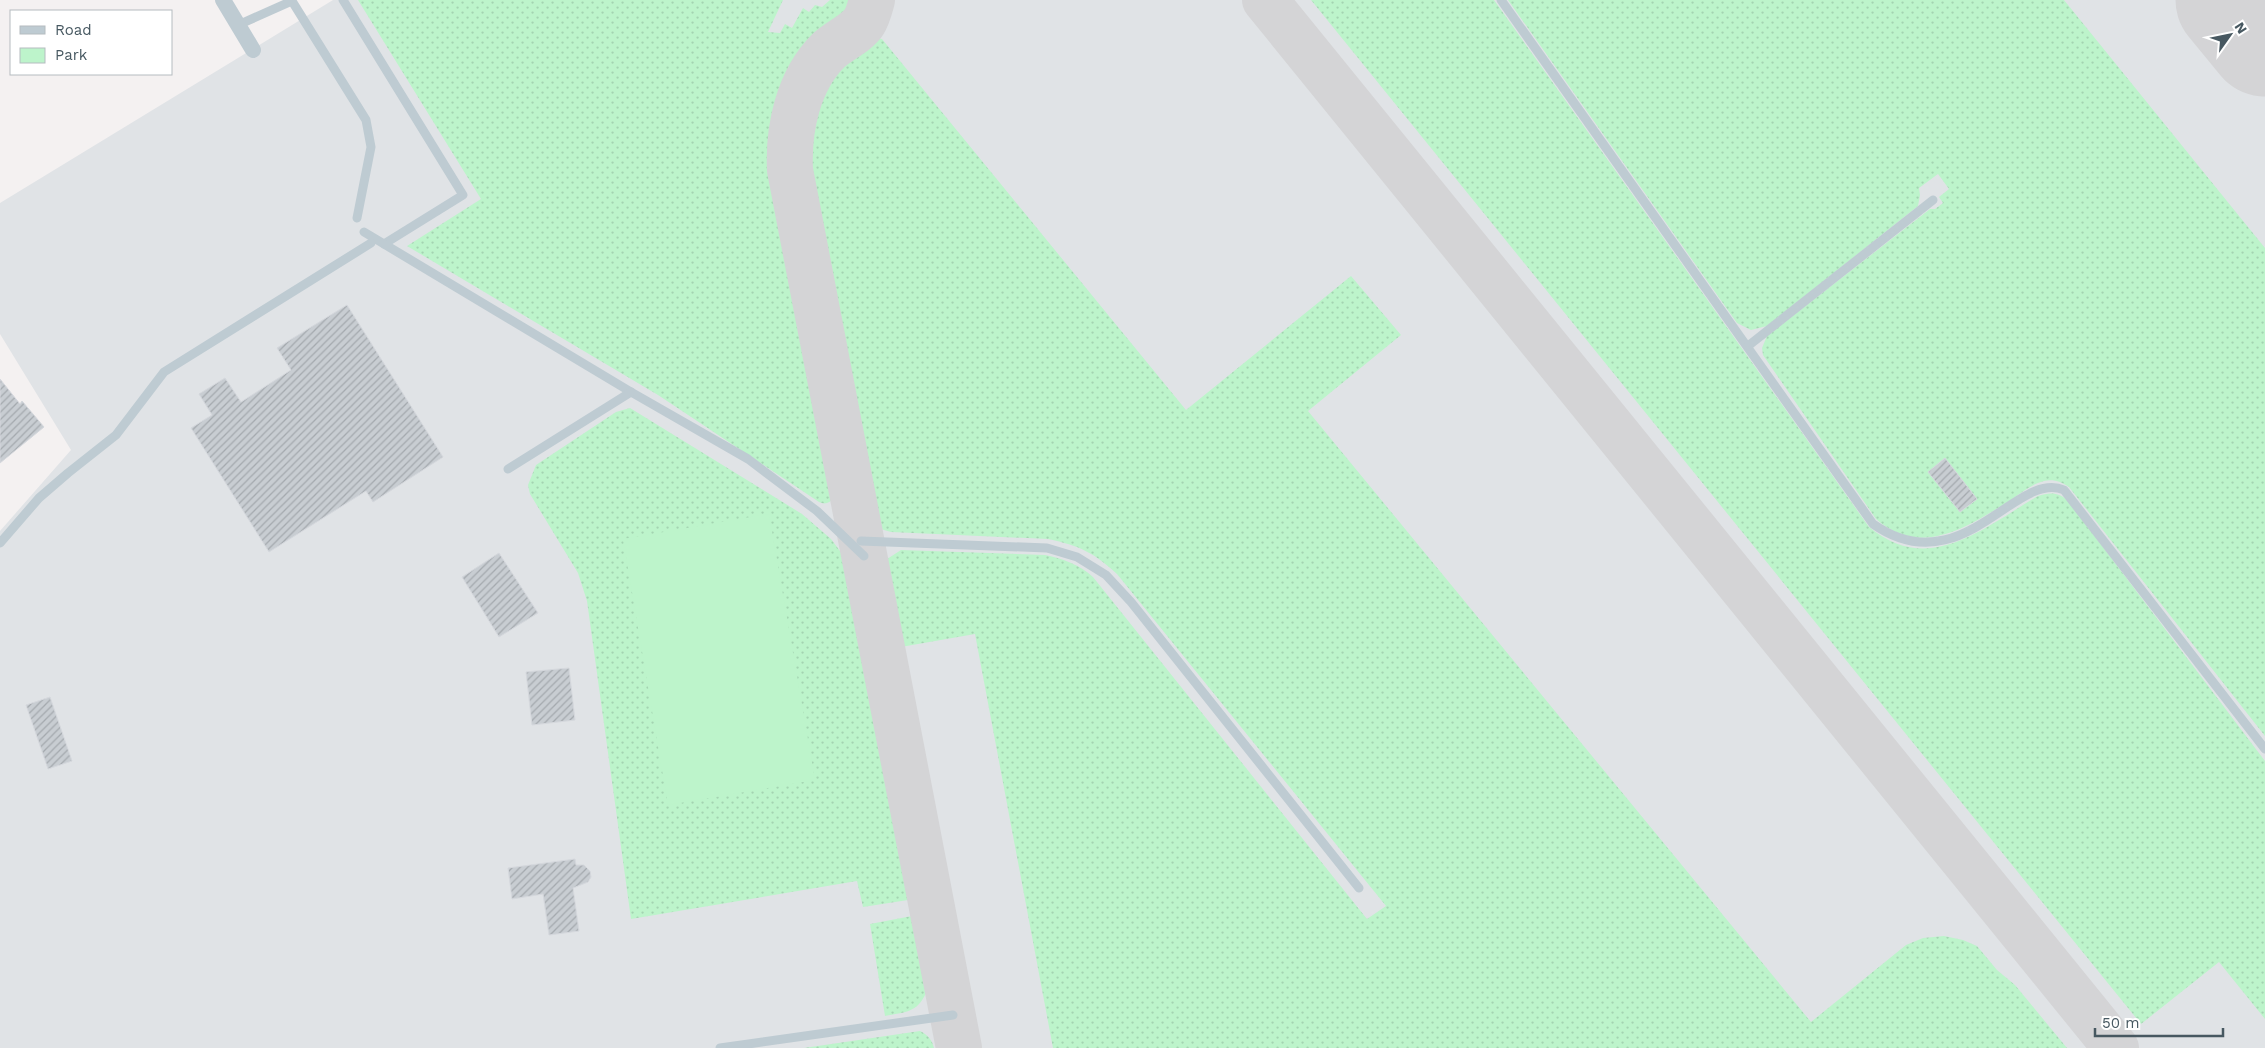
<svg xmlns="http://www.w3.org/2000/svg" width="2265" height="1048" viewBox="0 0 2265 1048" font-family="'Work Sans',sans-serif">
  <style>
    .airport { fill: #e0e3e6 }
    .green { fill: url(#green-dots) }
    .pitch { fill: #bdf4cb }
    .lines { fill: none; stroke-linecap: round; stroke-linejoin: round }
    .taxiway { stroke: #d4d4d6; stroke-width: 46 }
    .runway { stroke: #d4d4d6; stroke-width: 115 }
    .building { fill: url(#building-hatch); stroke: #d5d8dd }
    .service { stroke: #becbd2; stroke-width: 9 }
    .minor { stroke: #becbd2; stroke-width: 16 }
  </style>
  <defs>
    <pattern id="green-dots" width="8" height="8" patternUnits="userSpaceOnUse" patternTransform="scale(1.25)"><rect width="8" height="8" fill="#bdf4cb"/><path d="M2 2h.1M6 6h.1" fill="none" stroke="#a4d3b1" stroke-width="1.8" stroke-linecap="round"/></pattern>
    <pattern id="building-hatch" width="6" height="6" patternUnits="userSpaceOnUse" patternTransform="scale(1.25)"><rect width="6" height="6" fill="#c8cdd2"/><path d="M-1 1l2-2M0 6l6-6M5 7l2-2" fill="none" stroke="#a4a9ae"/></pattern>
  </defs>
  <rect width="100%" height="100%" fill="#f4f1f1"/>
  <!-- airport -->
  <polygon class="airport" points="333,0 2265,0 2265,1048 0,1048 0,531 71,450 0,334 0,203"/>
  <!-- green -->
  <g class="green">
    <path d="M358,0H783L768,32L780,33L785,24L792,28L803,8L809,12L815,5L822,7L830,0H856L859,9C851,25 836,32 825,45C792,79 782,123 782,169L821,371L811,374L835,497C830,503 825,505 819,502L658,395L407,246L481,199Z"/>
    <path d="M1311,0H1494L1869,527C1929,577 1983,528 2038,496C2050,492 2059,492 2068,501L2265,761V1019L2219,962L2141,1024Z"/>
    <path d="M1508,0H2064L2265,248V736L2069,487C2061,482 2054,479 2044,481C2032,484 2021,493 2011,500C1969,526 1921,559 1876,519L1763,355L1762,348L1767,336L1930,209H1935L1943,203L1939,197L1949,189L1938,174L1919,188L1920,195L1918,206L1767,326L1751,330L1737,323Z"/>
    <path d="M868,36L882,39L1186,410L1351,276L1401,335L1308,411L1811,1022L1906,945L1923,938L1944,936L1963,940L1977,946L1997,970L2015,985L2067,1048H1053L975,634L901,647L884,561L901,550L1045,555C1063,559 1079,564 1093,577L1367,919L1386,906L1117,574C1093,552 1080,546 1048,539L891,532L877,528L847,367L836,368L799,172C796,120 814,55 868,36Z"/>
    <polygon points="630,408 802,514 831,539 843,555 908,900 863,907 857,881 631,919 587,601 578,573 530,494 528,485 536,465 616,412"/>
    <path d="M912,916L926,993C917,1013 905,1012 885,1016L870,924Z"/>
    <path d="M920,1031C928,1035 932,1040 934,1048H804Z"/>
  </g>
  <!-- pitch -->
  <polygon class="pitch" points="769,514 815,780 668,805 623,539"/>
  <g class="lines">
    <!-- taxiway -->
    <g class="taxiway">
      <path d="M872,0C870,7 868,16 864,22C856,34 838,41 828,51C798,81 788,129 790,170L959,1048"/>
      <polyline points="1265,0 2116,1048"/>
    </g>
    <!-- runway -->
    <polyline class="runway" points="2233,0 2265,39"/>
  </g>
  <!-- building -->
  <g class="building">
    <polygon points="347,305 443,457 373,502 366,491 269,552 191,428 212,415 199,394 225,378 241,402 291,370 277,348"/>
    <polygon points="0,379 20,404 22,401 44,427 0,463"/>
    <polygon points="1945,458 1977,499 1960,512 1928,472"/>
    <polygon points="499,553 538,613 499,637 462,577"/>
    <polygon points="569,668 575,720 532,725 526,672"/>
    <polygon points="50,697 72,761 48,769 26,705"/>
    <polygon points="575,859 576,865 584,865 590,871 591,877 588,882 573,888 579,931 549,935 543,894 512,899 508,868"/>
  </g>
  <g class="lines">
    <!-- service -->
    <g class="service">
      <polyline points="343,0 463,195 384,244"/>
      <path d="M1501,0L1873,524C1962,586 2016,469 2064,490L2265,749"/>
      <polyline points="238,25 292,1 366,120 371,147 357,218"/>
      <polyline points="364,232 631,392 748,459 817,511 864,556"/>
      <polyline points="1748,346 1933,200"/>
      <polyline points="508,469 631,392"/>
      <polyline points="861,541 1047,548 1077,557 1106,575 1131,602 1359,888"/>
      <polyline points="0,543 39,498 68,473 116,435 164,372 371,243"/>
      <polyline points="720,1048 953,1015"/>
    </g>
    <!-- minor -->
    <polyline class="minor" points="223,0 253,50"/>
  </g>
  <!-- legend -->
  <rect x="10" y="10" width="162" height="65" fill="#ffffff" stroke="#b5bcc0"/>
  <rect x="20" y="26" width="25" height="8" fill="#becbd2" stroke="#b5bcc0"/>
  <text x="55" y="35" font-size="15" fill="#475861">Road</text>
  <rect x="20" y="48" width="25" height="15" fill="#bdf4cb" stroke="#b5bcc0"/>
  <text x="55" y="60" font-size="15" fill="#475861">Park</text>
  <!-- north arrow -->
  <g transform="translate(2230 35) rotate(57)" stroke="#ffffff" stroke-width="4" paint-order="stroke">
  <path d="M0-4L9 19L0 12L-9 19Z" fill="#475861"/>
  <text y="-8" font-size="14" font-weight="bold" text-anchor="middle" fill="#475861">N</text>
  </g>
  <!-- scale -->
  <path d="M2095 1028v8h128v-8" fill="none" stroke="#475861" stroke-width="2.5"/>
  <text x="2102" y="1028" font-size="15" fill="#475861" stroke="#ffffff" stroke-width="4" paint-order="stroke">50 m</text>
</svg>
